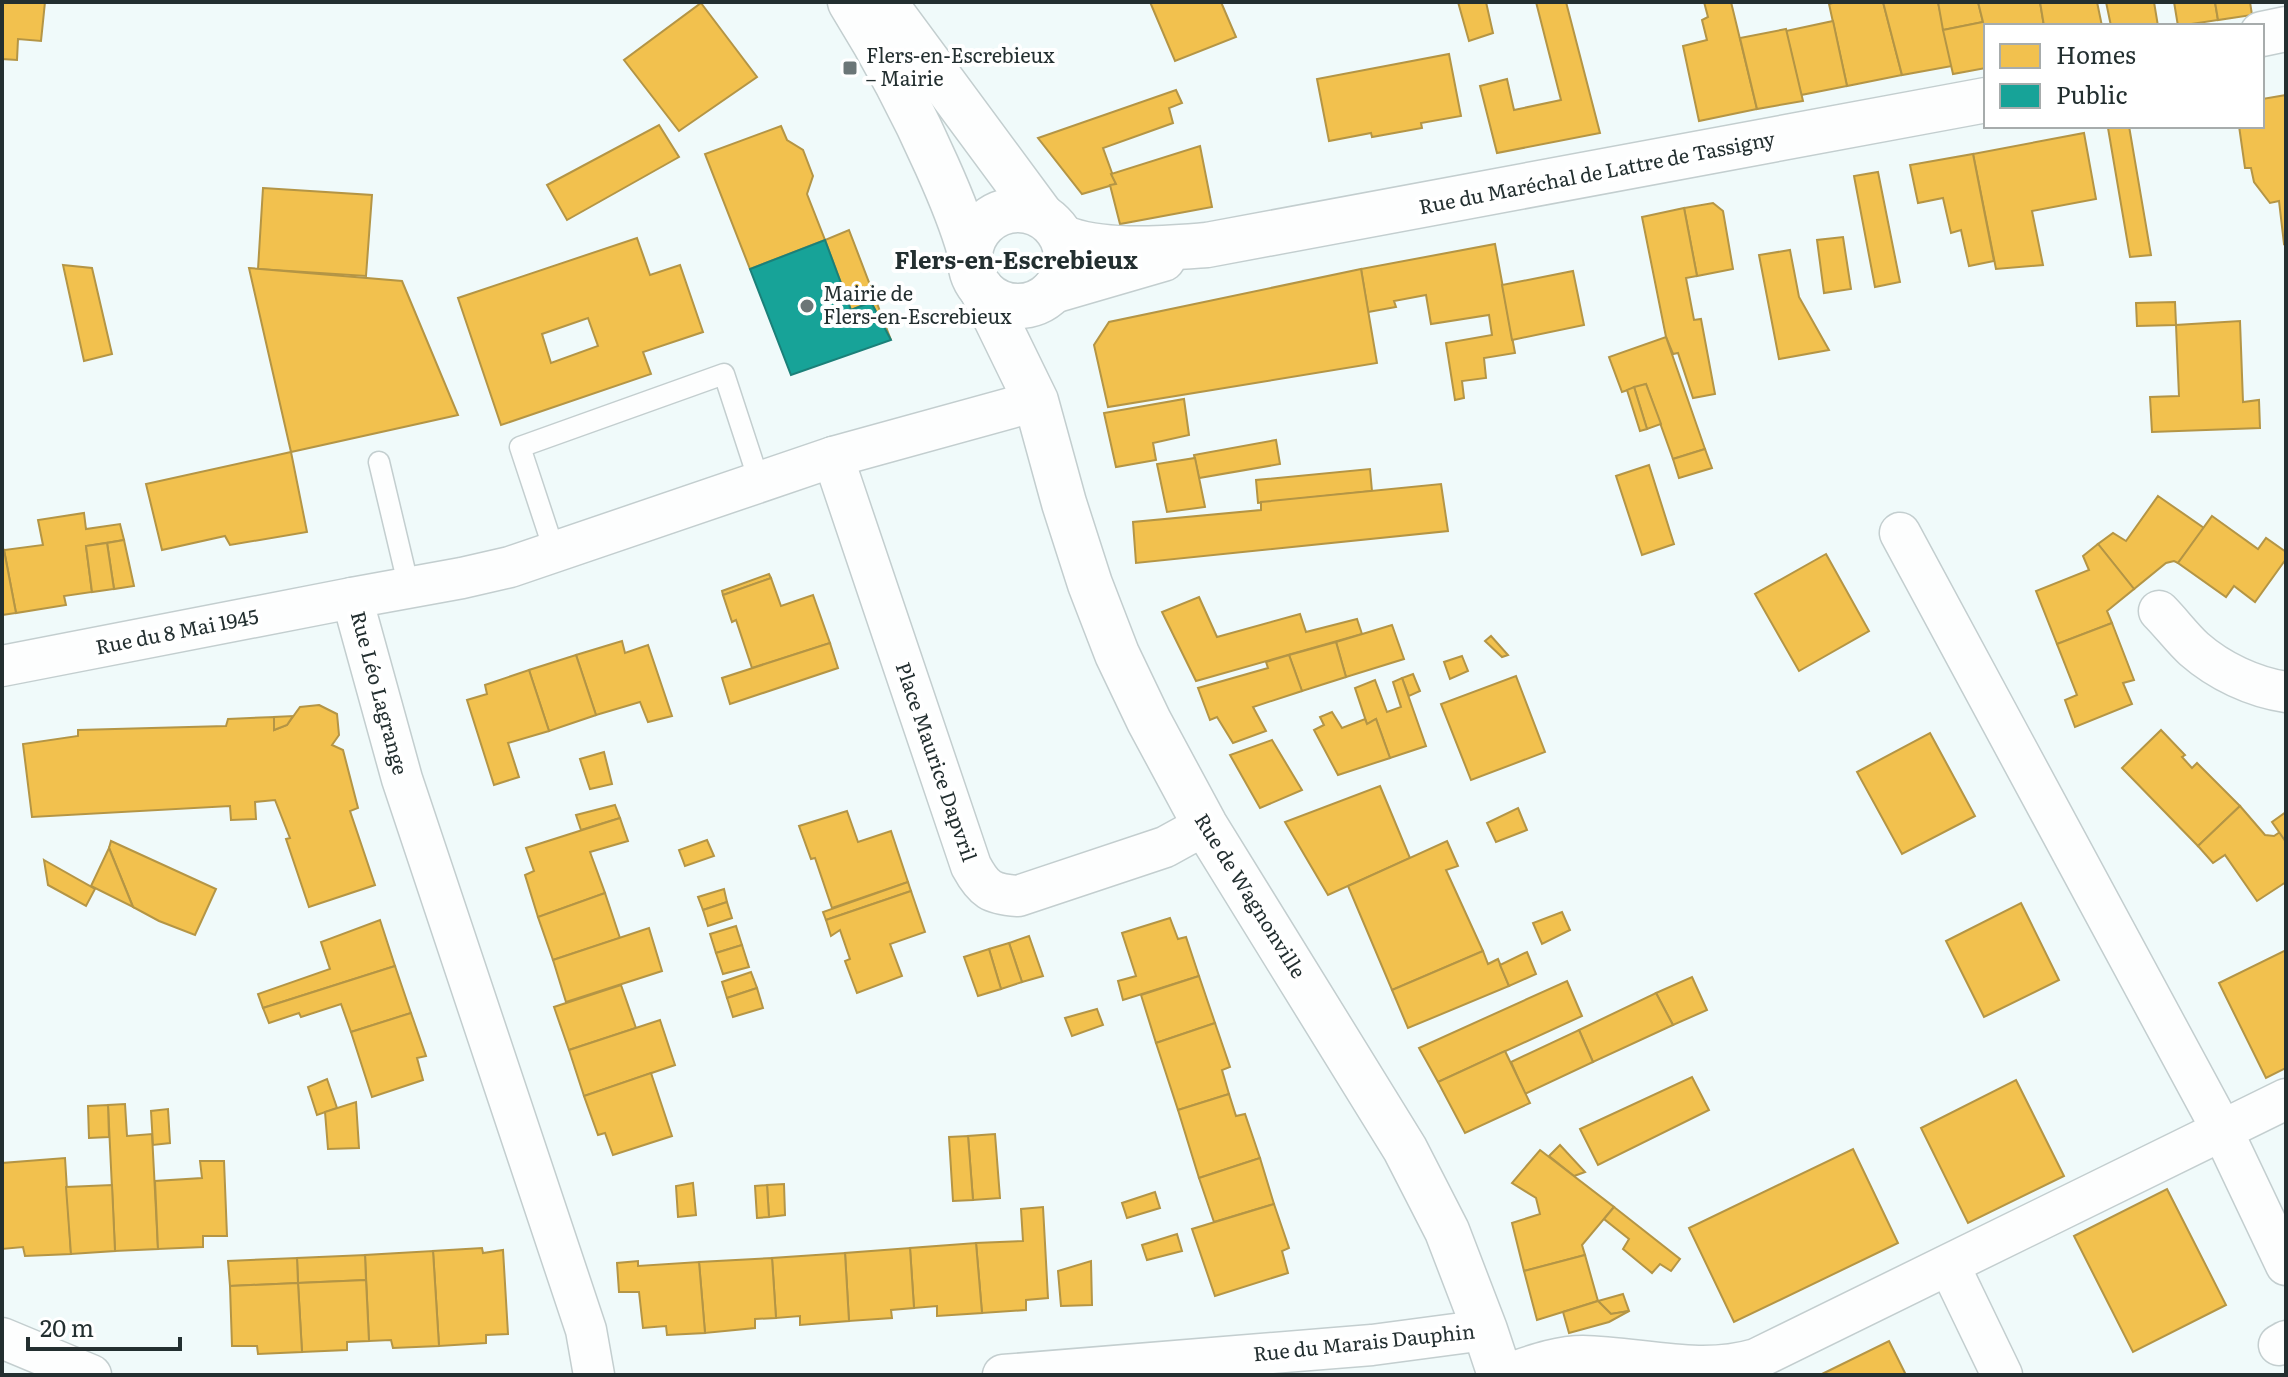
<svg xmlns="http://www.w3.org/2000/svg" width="2288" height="1377" viewBox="0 0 2288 1377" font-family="Literata,serif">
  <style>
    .homes { fill: #f2c14e; stroke: #b49545; stroke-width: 2; fill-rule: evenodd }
    .public { fill: #17a398; stroke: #1b8079; stroke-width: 2 }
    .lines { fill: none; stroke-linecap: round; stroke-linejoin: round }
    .lane-casing { stroke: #c3cecf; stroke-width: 23 }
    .street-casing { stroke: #c3cecf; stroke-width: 43 }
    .secondary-casing { stroke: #c3cecf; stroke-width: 47 }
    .lane { stroke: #fdfefe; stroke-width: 20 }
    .street { stroke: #fdfefe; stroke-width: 40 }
    .secondary { stroke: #fdfefe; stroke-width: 44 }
    .poi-dot { fill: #6b7677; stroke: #fff; stroke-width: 3 }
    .labels { text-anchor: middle; stroke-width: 8; stroke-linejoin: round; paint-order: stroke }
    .poi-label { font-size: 20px; fill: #232f30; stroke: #fff; text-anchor: start }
    .street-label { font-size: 20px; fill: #232f30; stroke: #fff }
    .quarter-label { font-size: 24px; font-weight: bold; fill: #232f30; stroke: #fff }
  </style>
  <rect width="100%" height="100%" fill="#f0fafa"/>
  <!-- homes -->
  <g class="homes">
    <polygon points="2,2 45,2 41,41 18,39 17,60 2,59"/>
    <polygon points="1150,2 1221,2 1236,37 1175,61"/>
    <polygon points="1458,2 1486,2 1493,33 1469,41"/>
    <polygon points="1536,2 1566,2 1600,133 1497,153 1480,86 1507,79 1514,110 1561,100"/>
    <polygon points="1704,2 1731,2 1757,109 1699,121 1683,46 1707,40 1702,20 1708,17"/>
    <polygon points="1836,2 1883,2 1902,75 1847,86 1829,4"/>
    <polygon points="1883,2 1938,2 1952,66 1902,75"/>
    <polygon points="1938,2 1978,2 1983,22 1943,30"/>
    <polygon points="1978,2 2040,2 2044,26 1986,26 1986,68 1953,74 1943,30 1983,22"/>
    <polygon points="2040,2 2097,2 2102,26 2044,26"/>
    <polygon points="2106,2 2154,2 2158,26 2111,26"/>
    <polygon points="2174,2 2215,2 2218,20 2178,26"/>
    <polygon points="2215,2 2250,2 2252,15 2218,20"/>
    <polygon points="701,3 757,77 679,131 624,60"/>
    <polygon points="1833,21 1847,86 1801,95 1786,31"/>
    <polygon points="1786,29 1803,101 1757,109 1740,38"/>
    <polygon points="1449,54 1461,116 1421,123 1422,128 1372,137 1371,133 1329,141 1317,79"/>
    <polygon points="1176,90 1182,103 1169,108 1173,123 1103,148 1116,184 1082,194 1038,138"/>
    <polygon points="2286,95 2286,243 2284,244 2279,201 2270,203 2254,182 2251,168 2245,168 2239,126 2262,126 2262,99"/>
    <polygon points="659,125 679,157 567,220 547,185"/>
    <polygon points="781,126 787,140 803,150 813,176 807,194 825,240 750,269 705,154"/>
    <polygon points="2119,126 2129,126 2151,255 2130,257 2108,128"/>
    <polygon points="2084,133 2096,199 2032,211 2043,265 1996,269 1973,154"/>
    <polygon points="1200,146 1212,207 1120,224 1110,185 1116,184 1111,174"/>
    <polygon points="1973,154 1994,261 1969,266 1961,230 1951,233 1943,198 1918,203 1910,165"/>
    <polygon points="1878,172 1900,282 1875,287 1854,176"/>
    <polygon points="263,188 372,195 366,276 258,269"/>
    <polygon points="1713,203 1723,211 1733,269 1697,276 1684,208"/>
    <polygon points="1684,208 1697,276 1686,278 1694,320 1701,319 1715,394 1693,398 1678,353 1673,354 1666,337 1642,217"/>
    <polygon points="849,230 891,340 871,302 851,310 825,240"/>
    <polygon points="1843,237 1851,289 1824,293 1817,240"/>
    <path d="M637,238L650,275L680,265L703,332L643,352L651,374L501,425L458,298ZM588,318L598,346L551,363L542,334Z"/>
    <polygon points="1495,244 1515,353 1484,358 1486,378 1462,381 1464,398 1455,400 1446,343 1492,335 1489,315 1431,324 1426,295 1394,301 1396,307 1368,312 1361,269"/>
    <polygon points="1790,250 1799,297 1829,350 1779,359 1759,255"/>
    <polygon points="63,265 92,268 112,354 84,361"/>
    <polygon points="249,268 402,281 458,415 291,452"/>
    <polygon points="1361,269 1377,363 1108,407 1094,345 1109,322"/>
    <polygon points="1573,271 1584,325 1512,340 1502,285"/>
    <polygon points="2175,302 2176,325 2137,326 2136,303"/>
    <polygon points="2240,321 2243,402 2259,400 2260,428 2152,432 2150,397 2179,396 2176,325"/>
    <polygon points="1666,337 1705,449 1673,459 1646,384 1622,392 1609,357"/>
    <polygon points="1646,384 1661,424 1647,429 1634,387"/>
    <polygon points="1634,387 1647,429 1640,431 1627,390"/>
    <polygon points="1184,399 1189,435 1153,443 1156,460 1116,467 1104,413"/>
    <polygon points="1276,440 1280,464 1199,478 1194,455"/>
    <polygon points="1705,449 1712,468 1679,478 1673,459"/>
    <polygon points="291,452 307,532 230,545 225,536 162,550 146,484"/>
    <polygon points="1195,458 1205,507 1167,512 1157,464"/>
    <polygon points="1649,465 1674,544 1642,555 1616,476"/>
    <polygon points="1370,469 1372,491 1258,503 1256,480"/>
    <polygon points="1441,484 1448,531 1136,563 1133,522 1261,510 1261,502"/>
    <polygon points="2158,496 2204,528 2178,563 2174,561 2166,563 2134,589 2098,544 2113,533 2126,541"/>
    <polygon points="84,513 86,529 120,524 124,540 86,546 92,592 64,596 66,605 16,613 4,550 43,545 38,520"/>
    <polygon points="2212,516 2258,549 2266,538 2286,552 2286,559 2255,602 2234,586 2226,597 2178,563"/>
    <polygon points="124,540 134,586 114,589 107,543"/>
    <polygon points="107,543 114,589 92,592 86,546"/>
    <polygon points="2098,544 2134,589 2107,611 2112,623 2057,644 2036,591 2089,570 2083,556"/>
    <polygon points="4,550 16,613 2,615 2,551"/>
    <polygon points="1826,554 1869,631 1799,671 1755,594"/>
    <polygon points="769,574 771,578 723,595 722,591"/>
    <polygon points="771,578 781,606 813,595 830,643 752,668 736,620 732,622 723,595"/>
    <polygon points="1199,597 1217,637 1300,614 1306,632 1357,619 1362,634 1196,681 1162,612"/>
    <polygon points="2112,623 2134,680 2123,683 2132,704 2075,727 2065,700 2077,695 2057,644"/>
    <polygon points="1392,625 1404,659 1346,677 1336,642"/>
    <polygon points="1491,636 1508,655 1502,657 1485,641"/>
    <polygon points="622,641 625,653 648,645 672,716 648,722 640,702 596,715 576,655"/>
    <polygon points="1336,642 1346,677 1302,691 1289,655"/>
    <polygon points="830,643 838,668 730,704 722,678"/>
    <polygon points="576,655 596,715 549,731 529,670"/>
    <polygon points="1289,655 1302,691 1253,707 1266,731 1233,743 1217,717 1210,720 1198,688 1268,668 1266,662"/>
    <polygon points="1462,656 1468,671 1450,679 1444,662"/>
    <polygon points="529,670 549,731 508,743 519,777 494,785 467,700 487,694 485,685"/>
    <polygon points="1413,674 1420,691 1409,696 1402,678"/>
    <polygon points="1516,676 1545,752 1471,780 1441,704"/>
    <polygon points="1402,678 1426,746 1390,758 1376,719 1367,724 1355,688 1375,680 1387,712 1401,707 1393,682"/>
    <polygon points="319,705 337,714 339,735 332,745 343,750 358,808 350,811 375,885 309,907 286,839 290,838 275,800 255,802 256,819 231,820 230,806 32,817 23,744 78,736 78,730 226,726 228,719 274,717 274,730 287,725 300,707"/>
    <polygon points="1332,712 1342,728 1365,719 1367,724 1376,719 1390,758 1338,775 1314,730 1324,725 1320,717"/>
    <polygon points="293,716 287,725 274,730 274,717"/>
    <polygon points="2161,730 2185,755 2182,757 2192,768 2197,763 2240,806 2198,846 2122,768"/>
    <polygon points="1930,733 1975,816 1902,854 1857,772"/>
    <polygon points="1272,740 1302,790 1260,808 1230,755"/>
    <polygon points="604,752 612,784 590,789 580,759"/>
    <polygon points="1380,786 1410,858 1328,895 1285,822"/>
    <polygon points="615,805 620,818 581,830 576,815"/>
    <polygon points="2240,806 2265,835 2274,836 2280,832 2286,842 2286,882 2257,901 2225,855 2213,863 2198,846"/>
    <polygon points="1518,808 1527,830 1496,842 1487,823"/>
    <polygon points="847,811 858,842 891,831 908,882 832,908 815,858 811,859 799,826"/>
    <polygon points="2286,812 2286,842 2272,822"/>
    <polygon points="620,818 628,841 590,852 605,893 538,917 525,875 534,871 526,848"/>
    <polygon points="707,840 714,856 685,866 679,850"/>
    <polygon points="111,841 216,889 195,935 159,921 133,907 109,848"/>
    <polygon points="1447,841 1458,866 1446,870 1483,951 1392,990 1348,886"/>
    <polygon points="109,848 133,907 91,886"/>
    <polygon points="44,860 95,889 86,906 48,885"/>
    <polygon points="908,882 911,891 826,920 823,912"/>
    <polygon points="724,889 727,902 703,910 698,897"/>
    <polygon points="911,891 925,932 890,944 902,976 857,993 845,961 850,959 840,930 831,936 826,920"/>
    <polygon points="605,893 620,938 553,960 538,917"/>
    <polygon points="727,902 732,918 708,926 703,910"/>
    <polygon points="2021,903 2059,980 1984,1017 1946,941"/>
    <polygon points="1562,912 1570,930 1542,944 1533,923"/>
    <polygon points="1170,918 1178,939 1186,937 1199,976 1123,1000 1118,981 1136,976 1122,933"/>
    <polygon points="380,920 395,966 263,1008 258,994 330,969 321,942"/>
    <polygon points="736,926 742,945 716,953 710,934"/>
    <polygon points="649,928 662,971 566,1002 553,960"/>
    <polygon points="1029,936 1043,976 1022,982 1009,943"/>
    <polygon points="1009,943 1022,982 1001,989 989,949"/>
    <polygon points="742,945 749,967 723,974 716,953"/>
    <polygon points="989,949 1001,989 978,996 964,957"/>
    <polygon points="2286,950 2286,1068 2266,1078 2219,983"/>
    <polygon points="1483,951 1488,964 1498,959 1509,986 1408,1028 1392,990"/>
    <polygon points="1527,952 1536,974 1509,986 1500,965"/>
    <polygon points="395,966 411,1013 351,1032 341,1004 301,1017 299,1013 269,1023 263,1008"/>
    <polygon points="751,972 757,988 727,998 722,982"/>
    <polygon points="1199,976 1215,1023 1156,1043 1141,995"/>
    <polygon points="1692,977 1707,1010 1673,1025 1656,993"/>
    <polygon points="1567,981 1582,1016 1438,1082 1419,1048"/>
    <polygon points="621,985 636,1028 569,1050 554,1007"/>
    <polygon points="757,988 763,1008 733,1017 727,998"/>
    <polygon points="1656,993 1673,1025 1593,1062 1579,1030"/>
    <polygon points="1097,1009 1103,1025 1072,1036 1065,1018"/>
    <polygon points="411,1013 426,1056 417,1058 423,1080 372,1097 351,1032"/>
    <polygon points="660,1020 675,1065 584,1096 569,1050"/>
    <polygon points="1215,1023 1230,1067 1222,1070 1229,1094 1178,1110 1156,1043"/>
    <polygon points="1579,1030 1593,1062 1525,1094 1511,1062"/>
    <polygon points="1505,1051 1530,1103 1465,1133 1438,1082"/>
    <polygon points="651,1073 672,1136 613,1155 605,1133 598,1135 584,1096"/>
    <polygon points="1692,1077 1709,1110 1598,1165 1580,1129"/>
    <polygon points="327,1079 337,1108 317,1115 308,1087"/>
    <polygon points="2016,1080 2064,1176 1968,1223 1921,1128"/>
    <polygon points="1229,1094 1236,1116 1245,1114 1260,1158 1199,1178 1178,1110"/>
    <polygon points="356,1102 359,1148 328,1149 325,1112"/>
    <polygon points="125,1104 127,1136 152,1134 158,1249 115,1251 108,1105"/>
    <polygon points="108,1105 109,1137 89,1138 88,1106"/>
    <polygon points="168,1109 170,1143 153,1145 151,1111"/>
    <polygon points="995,1134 1000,1198 973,1200 968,1136"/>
    <polygon points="968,1136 973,1200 953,1201 949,1137"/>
    <polygon points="1560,1145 1585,1172 1574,1176 1549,1156"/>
    <polygon points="1853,1149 1898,1243 1734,1322 1689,1228"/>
    <polygon points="1540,1150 1614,1207 1582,1245 1585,1255 1524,1271 1512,1223 1540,1214 1536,1198 1512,1183"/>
    <polygon points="65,1158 71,1254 25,1256 23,1247 2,1249 2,1163"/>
    <polygon points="1260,1158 1274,1204 1214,1222 1199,1178"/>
    <polygon points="200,1161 224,1161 227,1236 203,1236 203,1247 158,1249 155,1181 202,1178"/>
    <polygon points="693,1183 696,1215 678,1217 676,1186"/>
    <polygon points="784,1184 785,1215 769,1217 767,1185"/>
    <polygon points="112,1185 115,1251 71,1254 66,1187"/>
    <polygon points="767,1185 769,1217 757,1218 755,1186"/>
    <polygon points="2167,1189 2226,1305 2133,1352 2074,1236"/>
    <polygon points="1155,1192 1160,1208 1127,1218 1122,1203"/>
    <polygon points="1274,1204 1289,1248 1282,1251 1288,1273 1215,1296 1192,1229"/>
    <polygon points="1043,1207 1048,1298 1026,1300 1026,1310 982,1313 976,1243 1023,1241 1021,1209"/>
    <polygon points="1614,1207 1680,1259 1671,1271 1660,1264 1652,1273 1623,1249 1629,1239 1604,1219"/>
    <polygon points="1177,1234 1182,1251 1147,1260 1142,1245"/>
    <polygon points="976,1243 982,1313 937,1316 937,1306 914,1308 910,1248"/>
    <polygon points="482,1248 483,1253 503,1250 508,1334 486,1335 486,1343 439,1346 433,1251"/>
    <polygon points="910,1248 914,1308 891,1310 892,1318 849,1321 845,1253"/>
    <polygon points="433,1251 439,1346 393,1348 391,1340 369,1341 365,1255"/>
    <polygon points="845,1253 849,1321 800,1325 800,1316 776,1318 772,1258"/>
    <polygon points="365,1255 366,1280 298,1283 297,1258"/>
    <polygon points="1585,1255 1598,1301 1537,1320 1524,1271"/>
    <polygon points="297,1258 298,1283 230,1286 228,1261"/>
    <polygon points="772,1258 776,1318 755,1319 755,1328 705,1333 699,1262"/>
    <polygon points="638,1261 638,1266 699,1262 705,1333 667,1335 666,1326 643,1328 639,1292 619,1292 617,1263"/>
    <polygon points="1091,1261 1092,1305 1061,1306 1058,1271"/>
    <polygon points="366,1280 369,1341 347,1342 347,1350 302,1352 298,1283"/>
    <polygon points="298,1283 302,1352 258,1354 257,1346 232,1346 230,1286"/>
    <polygon points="1623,1294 1629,1311 1611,1314 1598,1301"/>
    <polygon points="1598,1301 1611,1314 1629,1311 1609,1322 1569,1333 1563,1312"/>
    <polygon points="1889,1341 1906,1375 1820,1375"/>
  </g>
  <!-- public -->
  <polygon class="public" points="825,240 851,310 871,302 891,340 791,375 750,269"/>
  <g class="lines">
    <defs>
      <g id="lane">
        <polyline points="379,462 409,588"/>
        <polyline points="555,553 520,447 724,374 759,481"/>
      </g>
      <g id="street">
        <path d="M833,457L971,866C984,890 991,894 1018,896L1165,847L1205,825"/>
        <polyline points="1900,533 2222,1130 2286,1265"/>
        <path d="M2159,611C2171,623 2182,638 2194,649C2219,671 2253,687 2286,692"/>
        <polyline points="2,666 352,598"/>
        <polyline points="1949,1265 2002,1375"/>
        <polyline points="2,1338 91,1375"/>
        <polyline points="2279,1345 2286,1341"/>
        <polyline points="594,1375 586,1330 402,779 352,598 462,578 510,567 833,457 1036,401"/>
        <polyline points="1003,1375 1372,1345 1485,1330"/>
        <path d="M1504,1375C1529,1367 1556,1356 1583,1356C1640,1357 1699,1376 1756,1359L2286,1099"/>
      </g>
      <g id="secondary">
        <path d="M850,2C883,55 912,109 937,166C950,195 962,223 970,253"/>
        <polyline points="884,2 1042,216"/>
        <polyline points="2262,34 2286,29"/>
        <circle cx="1018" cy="258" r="48"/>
        <path d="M1062,237C1101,254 1165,248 1207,245L1986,100"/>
        <polyline points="981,288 1036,401 1064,503 1090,584 1117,654 1149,721 1205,825 1405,1149 1447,1231 1485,1330 1500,1375"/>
        <polyline points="1053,291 1163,259"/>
      </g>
    </defs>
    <!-- lane casing -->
    <use href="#lane" class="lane-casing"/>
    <!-- street casing -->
    <use href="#street" class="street-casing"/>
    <!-- secondary casing -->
    <use href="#secondary" class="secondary-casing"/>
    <!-- lane -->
    <use href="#lane" class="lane"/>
    <!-- street -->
    <use href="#street" class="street"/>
    <!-- secondary -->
    <use href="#secondary" class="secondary"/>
  </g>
  <!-- markers -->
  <g class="poi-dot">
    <rect x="842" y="60" width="16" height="16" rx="4"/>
    <circle cx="807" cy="306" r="8"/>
  </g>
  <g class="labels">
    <!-- poi labels -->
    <g class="poi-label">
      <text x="866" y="63">Flers-en-Escrebieux<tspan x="866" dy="23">– Mairie</tspan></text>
      <text x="823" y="301">Mairie de<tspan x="823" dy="23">Flers-en-Escrebieux</tspan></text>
    </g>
    <!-- street labels -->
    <g class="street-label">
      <text transform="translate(1597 173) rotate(-11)" y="7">Rue du Maréchal de Lattre de Tassigny</text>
      <text transform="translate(177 632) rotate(-11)" y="7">Rue du 8 Mai 1945</text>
      <text transform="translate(379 693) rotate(75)" y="7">Rue Léo Lagrange</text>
      <text transform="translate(936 762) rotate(71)" y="7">Place Maurice Dapvril</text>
      <text transform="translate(1250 896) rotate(58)" y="7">Rue de Wagnonville</text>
      <text transform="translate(1364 1343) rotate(-6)" y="7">Rue du Marais Dauphin</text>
    </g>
    <!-- quarter labels -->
    <g class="quarter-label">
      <text x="1016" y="269">Flers-en-Escrebieux</text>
    </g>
  </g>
  <!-- border -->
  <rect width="2288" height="1377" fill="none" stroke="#232f30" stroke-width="8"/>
  <!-- legend -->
  <rect x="1984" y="24" width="280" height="104" fill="#ffffff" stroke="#a7acac" stroke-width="2"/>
  <rect x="2000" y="44" width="40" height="24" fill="#f2c14e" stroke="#a7acac" stroke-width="2"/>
  <text x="2056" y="64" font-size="24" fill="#232f30">Homes</text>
  <rect x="2000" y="84" width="40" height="24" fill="#17a398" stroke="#a7acac" stroke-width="2"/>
  <text x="2056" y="104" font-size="24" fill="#232f30">Public</text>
  <!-- scale -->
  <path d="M28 1337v12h152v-12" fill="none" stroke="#232f30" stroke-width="4"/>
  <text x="40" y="1337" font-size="24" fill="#232f30" stroke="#ffffff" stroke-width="6" paint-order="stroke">20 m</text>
</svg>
